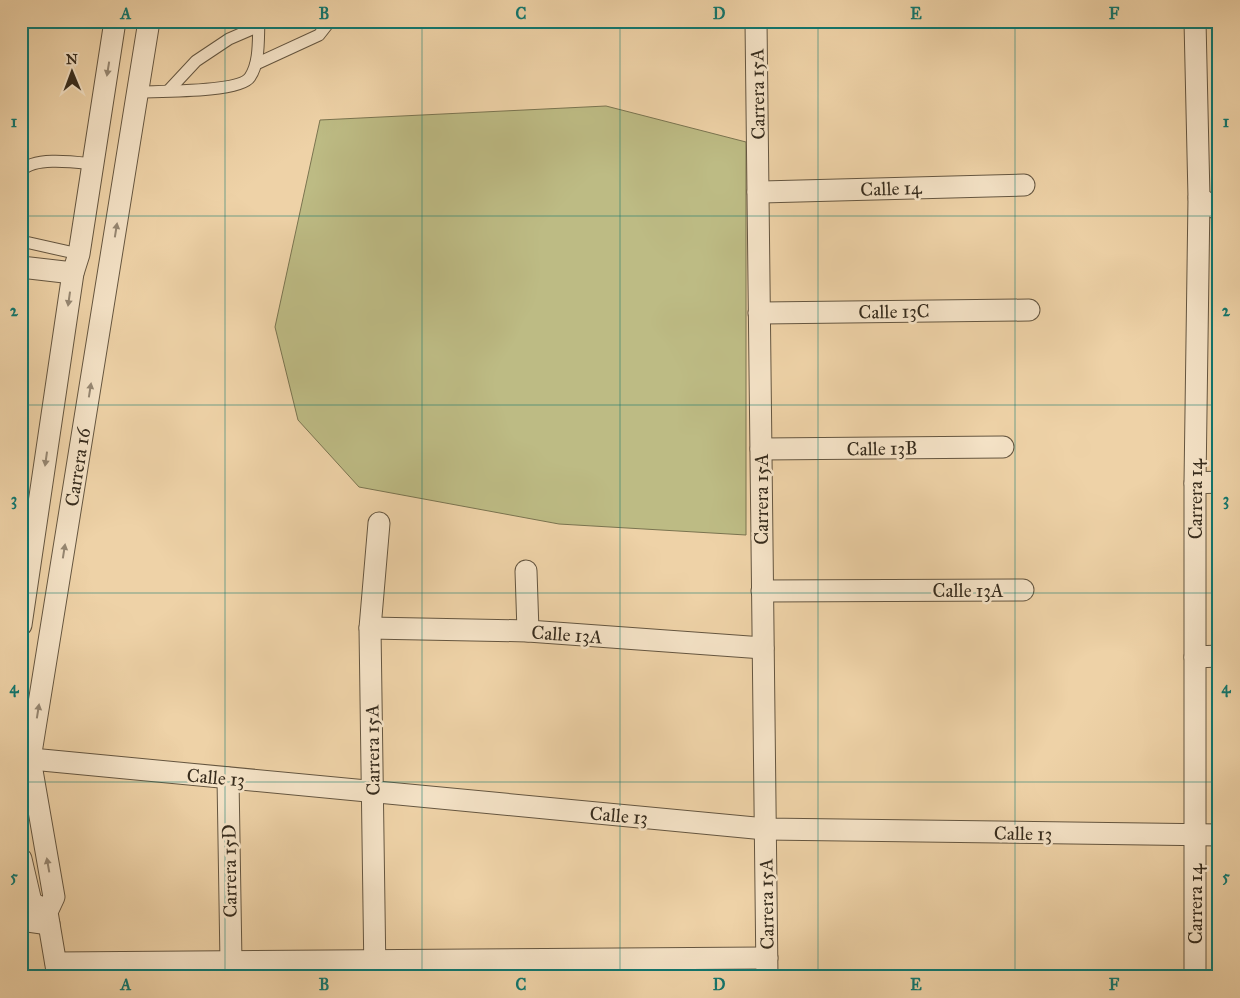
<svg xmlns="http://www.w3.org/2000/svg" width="1240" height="998" viewBox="0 0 1240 998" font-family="'IM FELL Great Primer',serif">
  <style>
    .green { fill: #bdbb84; stroke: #7a7450 }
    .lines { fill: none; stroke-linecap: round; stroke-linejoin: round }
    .lane-casing { stroke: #655640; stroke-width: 13 }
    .street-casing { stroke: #655640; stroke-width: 23 }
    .lane { stroke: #f4e2c6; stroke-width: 11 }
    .street { stroke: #f4e2c6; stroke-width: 21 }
    .oneway { fill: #968772 }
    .grid { fill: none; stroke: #0f766e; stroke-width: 1; stroke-opacity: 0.55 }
    .labels { text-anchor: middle; stroke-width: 5; stroke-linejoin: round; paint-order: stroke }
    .street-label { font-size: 19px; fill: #372c1d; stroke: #f4e2c6 }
    .neatline { fill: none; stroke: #0f766e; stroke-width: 2 }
    .grid-label { font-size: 16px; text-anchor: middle; font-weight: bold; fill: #0f766e }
  </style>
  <rect width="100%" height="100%" fill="#eed2a7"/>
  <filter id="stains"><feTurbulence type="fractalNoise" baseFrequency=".004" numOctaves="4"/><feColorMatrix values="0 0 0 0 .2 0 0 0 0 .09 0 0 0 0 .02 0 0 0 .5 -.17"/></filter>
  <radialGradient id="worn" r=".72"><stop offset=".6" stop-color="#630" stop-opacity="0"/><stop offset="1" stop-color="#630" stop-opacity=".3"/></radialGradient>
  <!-- green -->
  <polygon class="green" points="606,106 746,142 746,535 559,524 359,487 298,420 275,327 320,120"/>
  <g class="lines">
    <defs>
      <g id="lane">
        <polyline points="256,64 319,35 330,21"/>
        <polyline points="169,90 196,61 229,39 259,26"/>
        <path d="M138,92C158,91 240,93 250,77C260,62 258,39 259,21"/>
        <path d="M21,171C34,156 75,162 93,164"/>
        <polyline points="21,241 79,254"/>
      </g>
      <g id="street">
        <polyline points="756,21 767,977"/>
        <polyline points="758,192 1024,185"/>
        <polyline points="1199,198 1219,210"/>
        <polyline points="21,267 73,273"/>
        <polyline points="759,313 1029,310"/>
        <polyline points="761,449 1003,447"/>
        <polyline points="1195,483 1219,482"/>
        <polyline points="526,571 528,631"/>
        <polyline points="762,591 1023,590"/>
        <polyline points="21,625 73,273 79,254 115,21"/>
        <polyline points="370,628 528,631 763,648"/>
        <polyline points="1195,657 1219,656"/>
        <polyline points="21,758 765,829 1219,835"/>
        <polyline points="228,778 231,963"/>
        <polyline points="21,859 31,902 47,912"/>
        <polyline points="21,920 49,924"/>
        <polyline points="56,963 767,958"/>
        <polyline points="58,977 47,912 54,897 30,759 149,21"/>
        <polyline points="375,977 370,628 379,523"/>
        <polyline points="1195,977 1195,483 1199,198 1195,21"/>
      </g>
    </defs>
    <!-- lane casing -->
    <use href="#lane" class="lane-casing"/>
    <!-- street casing -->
    <use href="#street" class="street-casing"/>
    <!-- lane -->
    <use href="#lane" class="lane"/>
    <!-- street -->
    <use href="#street" class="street"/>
  </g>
  <!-- one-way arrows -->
  <defs><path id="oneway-solid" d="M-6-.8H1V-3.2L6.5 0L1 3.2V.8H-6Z" transform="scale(1.25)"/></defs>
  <g class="oneway">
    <use href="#oneway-solid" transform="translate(108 69) rotate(99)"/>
    <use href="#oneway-solid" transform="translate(116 230) rotate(-81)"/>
    <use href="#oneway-solid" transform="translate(69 299) rotate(98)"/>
    <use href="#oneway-solid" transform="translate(90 390) rotate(-81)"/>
    <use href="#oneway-solid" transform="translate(46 459) rotate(98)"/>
    <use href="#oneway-solid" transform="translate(64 551) rotate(-81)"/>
    <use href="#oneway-solid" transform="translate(38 711) rotate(-81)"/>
    <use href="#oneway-solid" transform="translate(48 865) rotate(-100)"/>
  </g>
  <!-- grid -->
  <path class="grid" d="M225,21V977M422,21V977M620,21V977M818,21V977M1015,21V977M21,216H1219M21,405H1219M21,593H1219M21,782H1219"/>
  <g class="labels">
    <!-- street labels -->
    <g class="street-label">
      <text transform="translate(757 94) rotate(-91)" y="7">Carrera 15A</text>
      <text transform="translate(891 188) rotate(-2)" y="7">Calle 14</text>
      <text transform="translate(894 311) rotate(-1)" y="7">Calle 13C</text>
      <text transform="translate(882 448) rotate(-1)" y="7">Calle 13B</text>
      <text transform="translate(77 467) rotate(-81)" y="7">Carrera 16</text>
      <text transform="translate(761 499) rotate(-90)" y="7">Carrera 15A</text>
      <text transform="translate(1195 499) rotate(-90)" y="7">Carrera 14</text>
      <text x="968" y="597">Calle 13A</text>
      <text transform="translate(567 634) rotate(4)" y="7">Calle 13A</text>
      <text transform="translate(372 750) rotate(-91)" y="7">Carrera 15A</text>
      <text transform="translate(216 777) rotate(5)" y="7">Calle 13</text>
      <text transform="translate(619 815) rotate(5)" y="7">Calle 13</text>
      <text transform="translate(1023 833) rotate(1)" y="7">Calle 13</text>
      <text transform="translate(229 871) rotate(-91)" y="7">Carrera 15D</text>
      <text transform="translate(766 904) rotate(-91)" y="7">Carrera 15A</text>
      <text transform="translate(1195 904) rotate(-90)" y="7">Carrera 14</text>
    </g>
  </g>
  <!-- margin -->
  <rect width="1240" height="998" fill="none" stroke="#eed2a7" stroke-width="55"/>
  <!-- north arrow -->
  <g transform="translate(72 72) rotate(359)" stroke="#f4e2c6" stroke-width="4" paint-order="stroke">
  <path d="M0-4L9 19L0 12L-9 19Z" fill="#372c1d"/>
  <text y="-8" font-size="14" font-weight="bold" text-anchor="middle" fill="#372c1d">N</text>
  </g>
  <rect x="28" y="28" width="1184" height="942" class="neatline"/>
  <g class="grid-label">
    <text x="126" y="19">A</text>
    <text x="324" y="19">B</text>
    <text x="521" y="19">C</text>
    <text x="719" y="19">D</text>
    <text x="916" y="19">E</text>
    <text x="1114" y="19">F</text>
    <text x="14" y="127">1</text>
    <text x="1226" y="127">1</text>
    <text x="14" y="316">2</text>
    <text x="1226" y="316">2</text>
    <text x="14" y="505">3</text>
    <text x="1226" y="505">3</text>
    <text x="14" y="693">4</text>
    <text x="1226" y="693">4</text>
    <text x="14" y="882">5</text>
    <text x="1226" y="882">5</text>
    <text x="126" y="990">A</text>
    <text x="324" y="990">B</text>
    <text x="521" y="990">C</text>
    <text x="719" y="990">D</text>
    <text x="916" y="990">E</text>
    <text x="1114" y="990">F</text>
  </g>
  <rect width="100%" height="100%" filter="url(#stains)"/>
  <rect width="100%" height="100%" fill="url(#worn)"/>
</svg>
